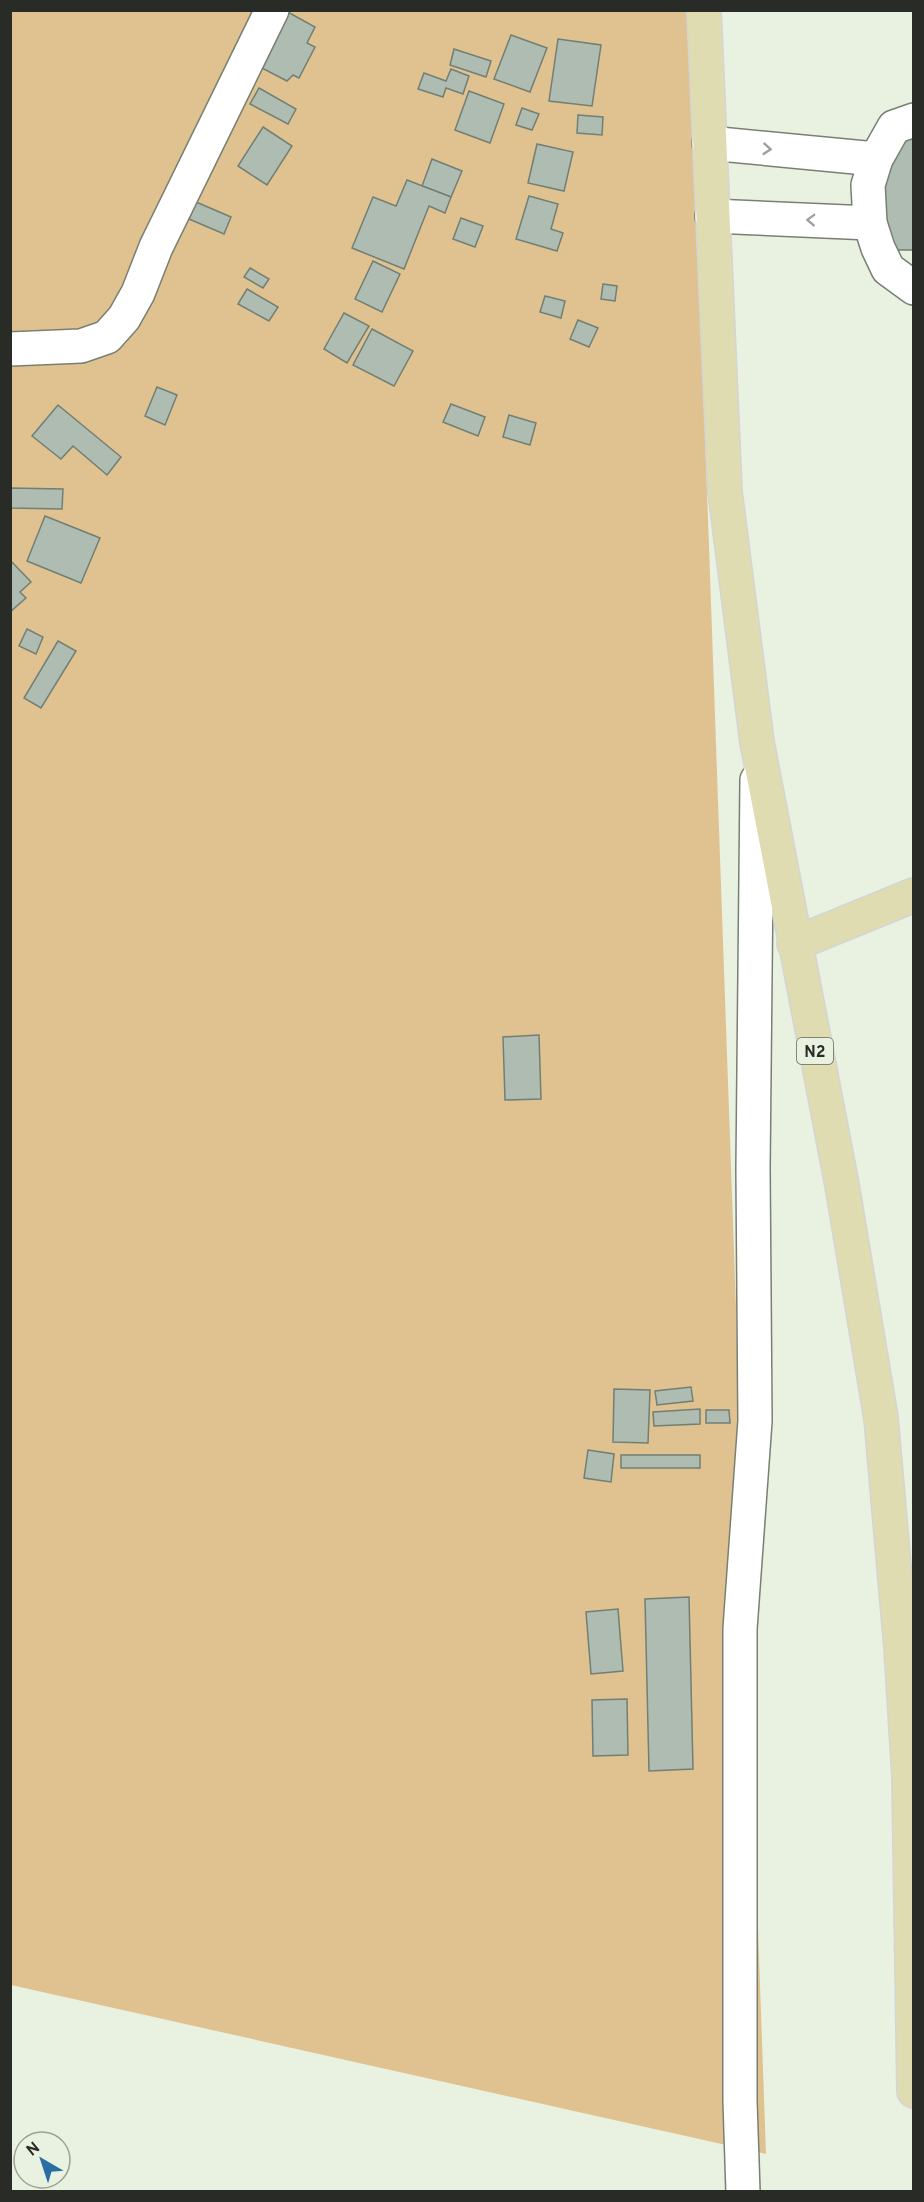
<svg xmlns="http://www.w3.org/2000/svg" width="924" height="2202" viewBox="0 0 924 2202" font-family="Overpass,sans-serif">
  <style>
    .green { fill: #e0c290 }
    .building { fill: #aebcb1; stroke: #717f74; stroke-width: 1.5 }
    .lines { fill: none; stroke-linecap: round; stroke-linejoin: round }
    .minor-casing { stroke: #798072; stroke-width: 36 }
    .major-casing { stroke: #d4d5d4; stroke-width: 36 }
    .minor { stroke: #fff; stroke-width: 33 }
    .major { stroke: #dfdcb2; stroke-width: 33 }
    .oneway { stroke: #9fa09d }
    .labels { text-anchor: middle; stroke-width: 5; stroke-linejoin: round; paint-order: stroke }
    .shield { fill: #e9f1e1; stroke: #63675e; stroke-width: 1.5 }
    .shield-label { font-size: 16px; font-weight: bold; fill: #292c26 }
  </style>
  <rect width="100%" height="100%" fill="#e9f1e1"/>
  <!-- green -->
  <polygon class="green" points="11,11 690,11 766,2154 11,1985"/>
  <!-- building -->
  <g class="building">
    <polygon points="286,11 315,27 307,43 315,47 299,78 293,75 287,81 254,64"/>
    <polygon points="511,35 547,48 530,92 494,79"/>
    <polygon points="558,39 601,45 592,106 549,101"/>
    <polygon points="454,49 491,61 486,77 450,65"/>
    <polygon points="451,69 469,76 463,94 446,88 443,97 418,89 424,73 446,81"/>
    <polygon points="259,88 296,109 288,124 250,104"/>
    <polygon points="469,91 504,104 490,143 455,130"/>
    <polygon points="522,108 539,114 532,130 516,125"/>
    <polygon points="578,115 603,117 602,135 577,133"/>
    <polygon points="883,123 914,123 914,250 882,250"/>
    <polygon points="263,127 292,146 267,185 238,166"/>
    <polygon points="537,144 573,152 564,191 528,183"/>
    <polygon points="432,159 462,171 451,197 422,186"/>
    <polygon points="407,180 451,197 445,213 429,206 404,269 352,248 373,197 396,206"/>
    <polygon points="529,196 558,204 551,229 563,233 557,251 516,239"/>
    <polygon points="196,202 231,217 224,234 189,219"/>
    <polygon points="461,218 483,226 475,247 453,239"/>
    <polygon points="373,261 400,274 382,312 355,299"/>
    <polygon points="250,268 269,279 263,288 244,277"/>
    <polygon points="603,284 617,286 615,301 601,299"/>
    <polygon points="247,289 278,307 269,321 238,304"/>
    <polygon points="545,296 565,301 561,318 540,312"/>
    <polygon points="344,313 369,326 347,363 324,349"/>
    <polygon points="578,320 598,328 589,347 570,339"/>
    <polygon points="372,329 413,351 394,386 353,365"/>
    <polygon points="157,387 177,395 165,425 145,416"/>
    <polygon points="451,404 485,417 478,436 443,422"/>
    <polygon points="58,405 121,457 107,475 73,446 61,459 32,436"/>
    <polygon points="509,415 536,423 530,445 503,437"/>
    <polygon points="10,488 63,489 62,509 10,508"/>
    <polygon points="45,516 100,538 81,583 27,561"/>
    <polygon points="10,560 31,582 20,592 26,598 10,612"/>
    <polygon points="27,629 43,637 36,654 19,646"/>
    <polygon points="58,641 76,651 41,708 24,698"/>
    <polygon points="539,1035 541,1099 505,1100 503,1037"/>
    <polygon points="691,1387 693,1401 657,1405 655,1391"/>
    <polygon points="614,1389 650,1390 648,1443 613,1442"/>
    <polygon points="700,1409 700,1424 654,1426 653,1412"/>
    <polygon points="706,1410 729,1410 730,1423 706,1423"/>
    <polygon points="588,1450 614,1454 611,1482 584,1478"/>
    <rect x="621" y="1455" width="79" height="13"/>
    <polygon points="689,1597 693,1769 649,1771 645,1599"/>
    <polygon points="618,1609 623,1671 591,1674 586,1612"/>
    <polygon points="627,1699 628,1755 593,1756 592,1700"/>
  </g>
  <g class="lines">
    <defs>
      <g id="minor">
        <polyline points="914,120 894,127 876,159 868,185 870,223 878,248 888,269 914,288"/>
        <polyline points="709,143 876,159"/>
        <polyline points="712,216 870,223"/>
        <polyline points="10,349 81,346 107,337 124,318 138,293 156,247 272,10"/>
        <polyline points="743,2192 740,2101 740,1629 755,1421 753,1169 757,780"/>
      </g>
      <g id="major">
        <polyline points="704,10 725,492 757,742 842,1185 881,1418 901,1647 909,1776 914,2091"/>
        <polyline points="794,944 914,895"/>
      </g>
    </defs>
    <!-- minor casing -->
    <use href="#minor" class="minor-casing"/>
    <!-- major casing -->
    <use href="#major" class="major-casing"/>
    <!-- minor -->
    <use href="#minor" class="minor"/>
    <!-- major -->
    <use href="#major" class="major"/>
  </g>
  <!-- one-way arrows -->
  <defs><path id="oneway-chevron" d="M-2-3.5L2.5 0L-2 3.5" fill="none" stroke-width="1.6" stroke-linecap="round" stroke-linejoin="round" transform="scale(1.5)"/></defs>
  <g class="oneway">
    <use href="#oneway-chevron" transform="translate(767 149) rotate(5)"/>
    <use href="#oneway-chevron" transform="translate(811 220) rotate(-178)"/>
  </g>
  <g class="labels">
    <!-- shield labels -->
    <rect class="shield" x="797" y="1038" width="36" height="26" rx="4.5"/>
    <g class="shield-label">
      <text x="815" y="1057">N2</text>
    </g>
  </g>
  <!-- border -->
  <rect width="924" height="2202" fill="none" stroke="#292c26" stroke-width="24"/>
  <!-- north arrow -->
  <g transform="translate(42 2160) rotate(321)"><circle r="28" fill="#e9f1e1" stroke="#9ca296" stroke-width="1.5"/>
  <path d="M0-4.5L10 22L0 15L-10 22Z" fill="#2b6ea4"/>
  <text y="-9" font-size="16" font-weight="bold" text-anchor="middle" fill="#292c26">N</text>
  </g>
</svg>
